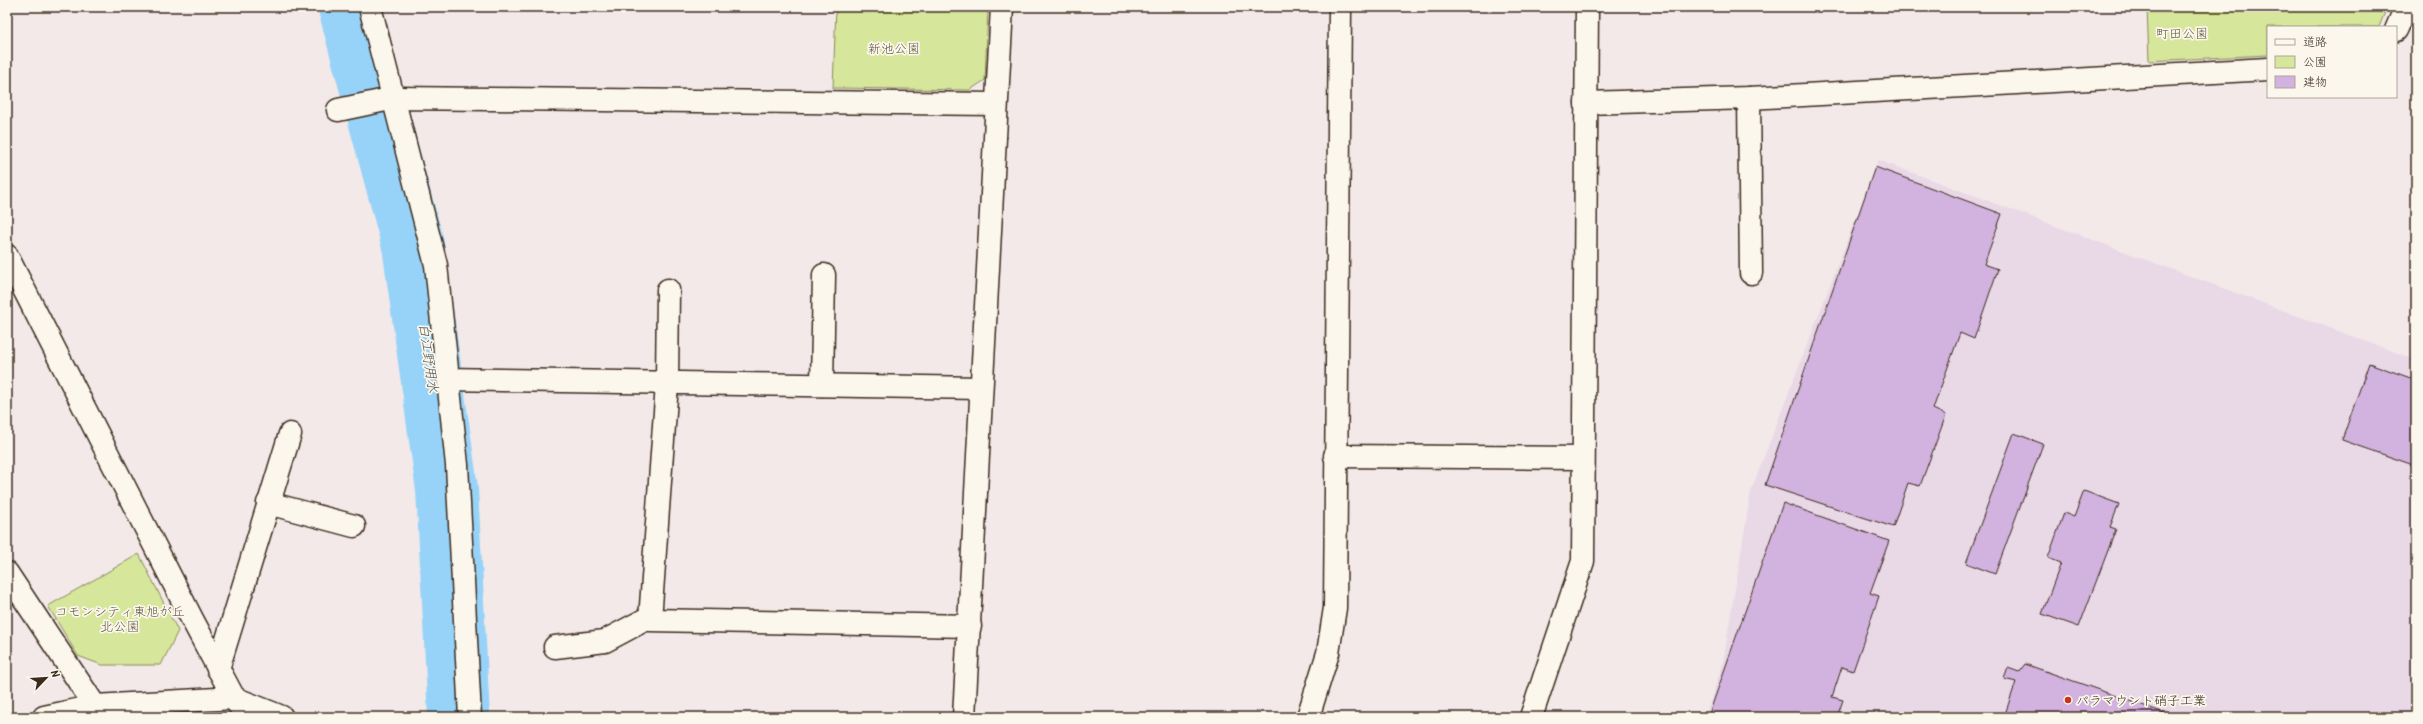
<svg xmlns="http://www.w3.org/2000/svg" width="2423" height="724" viewBox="0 0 2423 724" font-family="Kalam,'Klee One',sans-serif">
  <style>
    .built { fill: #e9d8e6 }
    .park { fill: #d6e69a; stroke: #88885c }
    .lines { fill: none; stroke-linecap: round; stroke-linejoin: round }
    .river { stroke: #97d3f8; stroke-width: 62 }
    .building { fill: #d2b2de; stroke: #3b2a1e }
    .minor-casing { stroke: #3b2a1e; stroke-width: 25 }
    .minor { stroke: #fbf7ec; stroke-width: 22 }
    .poi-dot { fill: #c8321e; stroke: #fbf7ec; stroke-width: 1.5 }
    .labels { text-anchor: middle; stroke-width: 3.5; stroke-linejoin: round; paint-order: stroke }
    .park-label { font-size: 13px; fill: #62593d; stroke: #fbf7ec }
    .poi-label { font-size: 13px; fill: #3b2a1e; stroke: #fbf7ec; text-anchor: start }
    .water-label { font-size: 14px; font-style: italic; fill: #525454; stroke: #fbf7ec }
  </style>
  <rect width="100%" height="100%" fill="#f3e9e9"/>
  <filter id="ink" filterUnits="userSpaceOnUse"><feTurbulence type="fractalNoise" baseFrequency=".025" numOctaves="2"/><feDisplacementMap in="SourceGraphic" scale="8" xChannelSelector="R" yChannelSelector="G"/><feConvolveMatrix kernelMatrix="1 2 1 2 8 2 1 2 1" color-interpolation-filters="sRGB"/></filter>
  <g filter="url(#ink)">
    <!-- built -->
    <polygon class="built" points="1878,160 2416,360 2416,717 1705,717 1723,663 1751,491"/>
    <!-- park -->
    <g class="park">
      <polygon points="836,7 988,7 985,80 970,90 833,88"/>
      <polygon points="2147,7 2387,7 2379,27 2268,27 2268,55 2149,61"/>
      <polygon points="139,554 178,631 161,665 102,665 78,656 48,606"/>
    </g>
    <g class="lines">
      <!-- river -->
      <polyline class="river" points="349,7 413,245 447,489 459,717"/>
    </g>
    <!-- building -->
    <g class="building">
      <polygon points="1875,167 2002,214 1984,264 1998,269 1974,339 1960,333 1933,409 1946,415 1920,486 1908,483 1893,527 1765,485"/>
      <polygon points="2369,363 2416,380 2416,466 2342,440"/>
      <polygon points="2014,433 2043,444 1995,574 1966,563"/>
      <polygon points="2084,491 2119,504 2110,527 2116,529 2079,627 2042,614 2061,563 2048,558 2064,513 2074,517"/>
      <polygon points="1783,503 1889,541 1870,593 1879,596 1853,671 1842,667 1832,697 1843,700 1837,717 1708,717"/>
      <polygon points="2025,664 2176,717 2004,717 2016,682 2004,679 2008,668 2019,672"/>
    </g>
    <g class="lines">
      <defs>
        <g id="minor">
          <polyline points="370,7 436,265 448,379 981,388"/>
          <polyline points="2396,30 2406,7"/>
          <polyline points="1749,98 1751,273"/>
          <polyline points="1586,103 1749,98 2268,69"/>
          <polyline points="338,110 395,98 995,104"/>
          <polyline points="7,256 192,619 234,698 247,717"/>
          <polyline points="668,290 667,384 650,620 970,626"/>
          <polyline points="448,379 457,465 470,717"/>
          <polyline points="822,385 824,275"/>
          <polyline points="1335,456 1582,458"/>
          <polyline points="268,503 354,526"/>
          <polyline points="7,573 95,706"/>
          <polyline points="555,647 605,641 650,617"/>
          <polyline points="218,669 290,434"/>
          <polyline points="44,717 95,706 234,698 282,717"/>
          <polyline points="964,717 1002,7"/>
          <polyline points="1308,717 1328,653 1335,608 1340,7"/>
          <polyline points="1531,717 1583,561 1587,7"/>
        </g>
      </defs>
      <!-- minor casing -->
      <use href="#minor" class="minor-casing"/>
      <!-- minor -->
      <use href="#minor" class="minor"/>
    </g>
  </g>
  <!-- markers -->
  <circle class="poi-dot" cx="2068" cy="700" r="4"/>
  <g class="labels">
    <!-- park labels -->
    <g class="park-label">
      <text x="2182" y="38">町田公園</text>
      <text x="894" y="53">新池公園</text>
      <text x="120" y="616">コモンシティ東旭が丘<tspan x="120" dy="15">北公園</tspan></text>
    </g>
    <!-- poi labels -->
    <g class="poi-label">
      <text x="2076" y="705">パラマウント硝子工業</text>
    </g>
    <!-- water labels -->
    <g class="water-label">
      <text transform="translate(429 358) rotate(82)" y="5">白江野用水</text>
    </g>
  </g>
  <!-- margin -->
  <rect width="2423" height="724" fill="none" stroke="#fbf7ec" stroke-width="24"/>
  <rect x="12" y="12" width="2399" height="700" fill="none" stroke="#3b2a1e" stroke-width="1.5" filter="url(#ink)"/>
  <!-- legend -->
  <rect x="2267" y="26" width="130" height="72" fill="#fbf7ec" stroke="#aea59a"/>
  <rect x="2275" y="39" width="20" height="6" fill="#fbf7ec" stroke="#aea59a"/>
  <text x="2303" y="46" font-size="12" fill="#3b2a1e">道路</text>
  <rect x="2275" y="56" width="20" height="12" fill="#d6e69a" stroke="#aea59a"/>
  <text x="2303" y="66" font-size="12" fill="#3b2a1e">公園</text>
  <rect x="2275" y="76" width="20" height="12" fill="#d2b2de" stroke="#aea59a"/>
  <text x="2303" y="86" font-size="12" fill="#3b2a1e">建物</text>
  <!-- north arrow -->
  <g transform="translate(46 678) rotate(65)" stroke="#fbf7ec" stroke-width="3" paint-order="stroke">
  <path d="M0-3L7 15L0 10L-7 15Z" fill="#3b2a1e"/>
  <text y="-6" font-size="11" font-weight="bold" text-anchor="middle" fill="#3b2a1e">N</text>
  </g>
</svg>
